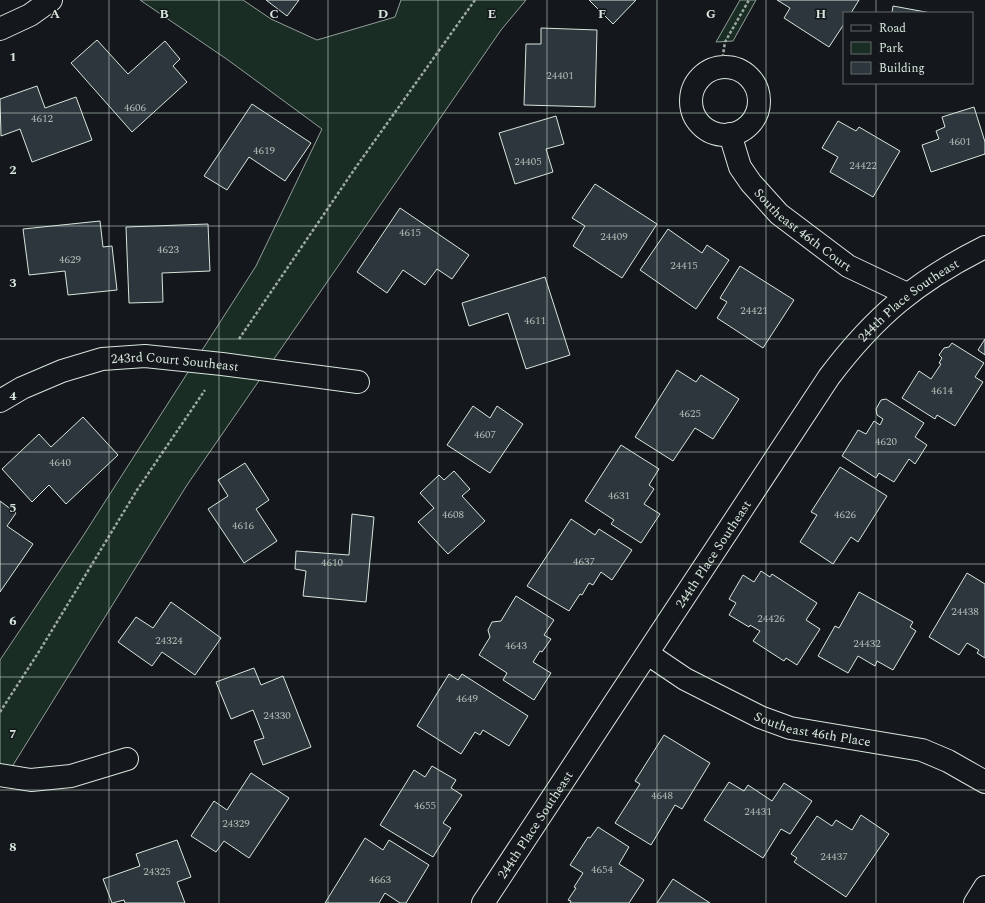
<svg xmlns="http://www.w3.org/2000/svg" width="985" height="903" viewBox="0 0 985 903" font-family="Spectral,serif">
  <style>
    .green { fill: #1a2d24; stroke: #939e99 }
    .building { fill: #2c363c; stroke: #d8e6dc }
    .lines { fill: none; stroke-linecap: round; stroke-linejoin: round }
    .minor-casing { stroke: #d8e6dc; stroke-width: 24 }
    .path { stroke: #9da8a2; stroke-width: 2.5; stroke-dasharray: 3 2; stroke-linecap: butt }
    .minor { stroke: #14181c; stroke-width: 22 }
    .grid { fill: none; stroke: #d8e6dc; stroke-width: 1; stroke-opacity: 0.55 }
    .labels { text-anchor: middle; stroke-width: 3; stroke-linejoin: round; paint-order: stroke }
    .number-label { font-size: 11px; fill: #adbab4 }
    .street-label { font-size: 13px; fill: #d8e6dc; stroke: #14181c }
    .grid-label { font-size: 13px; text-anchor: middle; font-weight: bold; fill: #d8e6dc; stroke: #14181c; stroke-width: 3; stroke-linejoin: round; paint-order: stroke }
  </style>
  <rect width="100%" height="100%" fill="#14181c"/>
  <!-- green -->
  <g class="green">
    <polygon points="140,0 243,0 271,19 317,40 395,17 401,0 526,0 501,30 187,485 0,786 0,660 83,536 256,266 322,129 228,60"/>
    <polygon points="740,0 756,0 733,41 716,42"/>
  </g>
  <!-- building -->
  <g class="building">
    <polygon points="266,0 299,0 287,16"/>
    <polygon points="589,0 636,0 613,24"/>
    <polygon points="777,0 859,0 851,13 844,13 844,24 829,47 784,18 790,8"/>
    <polygon points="893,6 931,13 892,13"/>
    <polygon points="541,28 597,30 595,107 524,105 526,44 541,44"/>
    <polygon points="97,40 128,74 165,41 180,59 173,66 187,82 132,132 71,63"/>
    <polygon points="37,86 45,108 76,97 92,140 32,162 20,129 1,136 0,99"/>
    <polygon points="252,104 311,143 285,181 249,157 227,190 204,176"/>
    <polygon points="974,107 985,142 985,154 931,172 922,145 939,139 936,131 945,127 942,117"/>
    <polygon points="556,116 564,144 546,149 553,172 515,184 499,133"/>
    <polygon points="838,121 856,131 859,127 900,151 873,197 830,172 838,157 822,148"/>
    <polygon points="595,184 657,224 622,278 573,246 585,226 572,218"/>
    <polygon points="400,208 469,255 452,279 437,269 425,285 403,270 387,293 357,272"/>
    <polygon points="100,221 103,247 112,246 117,290 68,295 65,271 29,275 23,229"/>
    <polygon points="208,224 210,271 162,273 163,302 129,303 126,227"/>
    <polygon points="668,229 702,253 707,245 729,260 696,309 640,270"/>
    <polygon points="740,266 794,300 763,348 717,318 727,302 720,298"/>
    <polygon points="545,277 570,355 526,369 508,313 469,326 462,303"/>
    <polygon points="985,339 985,355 978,350"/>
    <polygon points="952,343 984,363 975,377 983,382 955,426 937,415 935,419 902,398 919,371 931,379 941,364 939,363 942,358 939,355 944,348 949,347"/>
    <polygon points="677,370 696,382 701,375 739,399 713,439 695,428 673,461 635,437"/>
    <polygon points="886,399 924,423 915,437 927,445 915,464 909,459 894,482 879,473 876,478 842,456 858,430 866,434 874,421 880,425 883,419 877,415 876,409 881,400"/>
    <polygon points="473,406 490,418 497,406 523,424 490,473 447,445"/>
    <polygon points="83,417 118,455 66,504 49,485 32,502 2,469 39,434 51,447"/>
    <polygon points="621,445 659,469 649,485 654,489 644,504 660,514 641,543 611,524 614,520 585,501"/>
    <polygon points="245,463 269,500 256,509 277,541 244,563 208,509 228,496 218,480"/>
    <polygon points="840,467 887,496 858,542 851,537 833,564 800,542 817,515 811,512"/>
    <polygon points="454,471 470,489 462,496 485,521 448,554 418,522 434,508 420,493 439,475 444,480"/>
    <polygon points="0,501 16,513 7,526 33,544 0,592"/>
    <polygon points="352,514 374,517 366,602 303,596 306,571 295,569 296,551 349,555"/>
    <polygon points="571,519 595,535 599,529 632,550 612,580 601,572 593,585 589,583 582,595 580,594 569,611 527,586"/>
    <polygon points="761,571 770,577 772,574 817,603 806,620 820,629 797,665 786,658 784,661 753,641 760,631 750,625 749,627 729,615 736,603 729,599 743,575 754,582"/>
    <polygon points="967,573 985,584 985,658 977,653 979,650 967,643 959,655 929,637"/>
    <polygon points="859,592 913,622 910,627 916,631 893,670 877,661 875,666 858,656 848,673 818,656 835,626 839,628"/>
    <polygon points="516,596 554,620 544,635 551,639 542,652 540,651 533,662 551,673 534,700 503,680 507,673 479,655 490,637 488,630 492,622 501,621"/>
    <polygon points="171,602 221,638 195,675 162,652 152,666 118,642 136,617 153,628"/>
    <polygon points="254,668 261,685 283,676 311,747 263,765 254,741 264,738 253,710 231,719 216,682"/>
    <polygon points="449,674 458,680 462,674 528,716 509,746 483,730 480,735 475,732 461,754 417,726"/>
    <polygon points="664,735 710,763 682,809 675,805 651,845 615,823 640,784 635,781"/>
    <polygon points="432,766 456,780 451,788 462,795 443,823 451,828 433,857 380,825 414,770 425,777"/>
    <polygon points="251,773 289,798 249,858 224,841 216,852 191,836 214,801 227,810"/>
    <polygon points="729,782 744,791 748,785 772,801 784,783 812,801 790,834 781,829 763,858 704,820"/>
    <polygon points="861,815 889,834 846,897 794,862 797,858 791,854 817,816 832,826 836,820 852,830"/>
    <polygon points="598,827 629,847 619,864 644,880 629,903 570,903 571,901 568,900 576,888 574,887 583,873 570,865 588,837 590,838"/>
    <polygon points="365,838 383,850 389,840 429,865 406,903 400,903 385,893 379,903 325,903"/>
    <polygon points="177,840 191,877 177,882 185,903 125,903 124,900 112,903 103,879 140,866 136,854"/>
    <polygon points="673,879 710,903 657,903"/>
  </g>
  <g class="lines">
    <defs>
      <g id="minor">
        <polyline points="0,29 30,15 51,0"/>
        <circle cx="725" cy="101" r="34"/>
        <path id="s1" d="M730,134L740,167L751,183L779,214L848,266L907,294"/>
        <path id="s2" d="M0,401L22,388L62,371L102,359L145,356L222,364L358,382"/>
        <path id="s3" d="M648,654L685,679L760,717L790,728L922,750L948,761L985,782"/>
        <polyline points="0,775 31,780 71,776 127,759"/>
        <path id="s4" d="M483,903L829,377C875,316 917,281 985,247"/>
        <polyline points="975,903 985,887"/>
      </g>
    </defs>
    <!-- minor casing -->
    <use href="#minor" class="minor-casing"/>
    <!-- path -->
    <g class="path">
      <polyline points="721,67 725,42 749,0"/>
      <polyline points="239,339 356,167 475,0"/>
      <polyline points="0,712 40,650 137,490 205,390"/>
    </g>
    <!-- minor -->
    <use href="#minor" class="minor"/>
  </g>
  <!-- grid -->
  <path class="grid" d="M109,0V903M219,0V903M328,0V903M438,0V903M547,0V903M657,0V903M766,0V903M876,0V13M876,83V903M0,113H985M0,226H985M0,339H985M0,452H985M0,564H985M0,677H985M0,790H985"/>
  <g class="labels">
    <!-- number labels -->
    <g class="number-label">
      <text x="560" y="79">24401</text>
      <text x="135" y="111">4606</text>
      <text x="42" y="122">4612</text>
      <text x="960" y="145">4601</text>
      <text x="264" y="154">4619</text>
      <text x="528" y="165">24405</text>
      <text x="863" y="169">24422</text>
      <text x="410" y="236">4615</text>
      <text x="614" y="240">24409</text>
      <text x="168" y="253">4623</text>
      <text x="70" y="263">4629</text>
      <text x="684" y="269">24415</text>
      <text x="754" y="314">24421</text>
      <text x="535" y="324">4611</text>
      <text x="942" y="394">4614</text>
      <text x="690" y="417">4625</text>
      <text x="485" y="438">4607</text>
      <text x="886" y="445">4620</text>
      <text x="60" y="466">4640</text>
      <text x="619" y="499">4631</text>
      <text x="453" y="518">4608</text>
      <text x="845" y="518">4626</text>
      <text x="243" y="529">4616</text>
      <text x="584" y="565">4637</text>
      <text x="332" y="566">4610</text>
      <text x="965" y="615">24438</text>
      <text x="771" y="622">24426</text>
      <text x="169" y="644">24324</text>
      <text x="867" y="647">24432</text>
      <text x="516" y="649">4643</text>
      <text x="467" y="702">4649</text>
      <text x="277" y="719">24330</text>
      <text x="662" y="799">4648</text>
      <text x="425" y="809">4655</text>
      <text x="758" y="815">24431</text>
      <text x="236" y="827">24329</text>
      <text x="834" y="860">24437</text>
      <text x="602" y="873">4654</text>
      <text x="157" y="875">24325</text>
      <text x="380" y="883">4663</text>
    </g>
    <!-- street labels -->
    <g class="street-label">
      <text dy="5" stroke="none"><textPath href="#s1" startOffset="124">Southeast 46th Court</textPath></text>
      <text dy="5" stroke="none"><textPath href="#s4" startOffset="741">244th Place Southeast</textPath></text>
      <text dy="5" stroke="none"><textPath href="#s2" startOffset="184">243rd Court Southeast</textPath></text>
      <text dy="5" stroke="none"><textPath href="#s4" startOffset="418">244th Place Southeast</textPath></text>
      <text dy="5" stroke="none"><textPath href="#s3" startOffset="183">Southeast 46th Place</textPath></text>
      <text dy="5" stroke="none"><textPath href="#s4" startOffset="94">244th Place Southeast</textPath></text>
    </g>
  </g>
  <g class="grid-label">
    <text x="55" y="18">A</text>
    <text x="164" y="18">B</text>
    <text x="274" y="18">C</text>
    <text x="383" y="18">D</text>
    <text x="492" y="18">E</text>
    <text x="602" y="18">F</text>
    <text x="711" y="18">G</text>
    <text x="821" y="18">H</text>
    <text x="13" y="61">1</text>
    <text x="13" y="174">2</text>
    <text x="13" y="287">3</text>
    <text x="13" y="400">4</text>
    <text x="13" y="512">5</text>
    <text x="13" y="625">6</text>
    <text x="13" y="738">7</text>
    <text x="13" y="851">8</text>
  </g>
  <!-- legend -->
  <rect x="843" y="12" width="130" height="72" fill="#14181c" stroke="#626a69"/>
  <rect x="851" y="25" width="20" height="6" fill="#14181c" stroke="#626a69"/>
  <text x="879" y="32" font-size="12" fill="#d8e6dc">Road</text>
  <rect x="851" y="42" width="20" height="12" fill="#1a2d24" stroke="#626a69"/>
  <text x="879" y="52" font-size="12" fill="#d8e6dc">Park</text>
  <rect x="851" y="62" width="20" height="12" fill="#2c363c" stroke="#626a69"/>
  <text x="879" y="72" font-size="12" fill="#d8e6dc">Building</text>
</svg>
